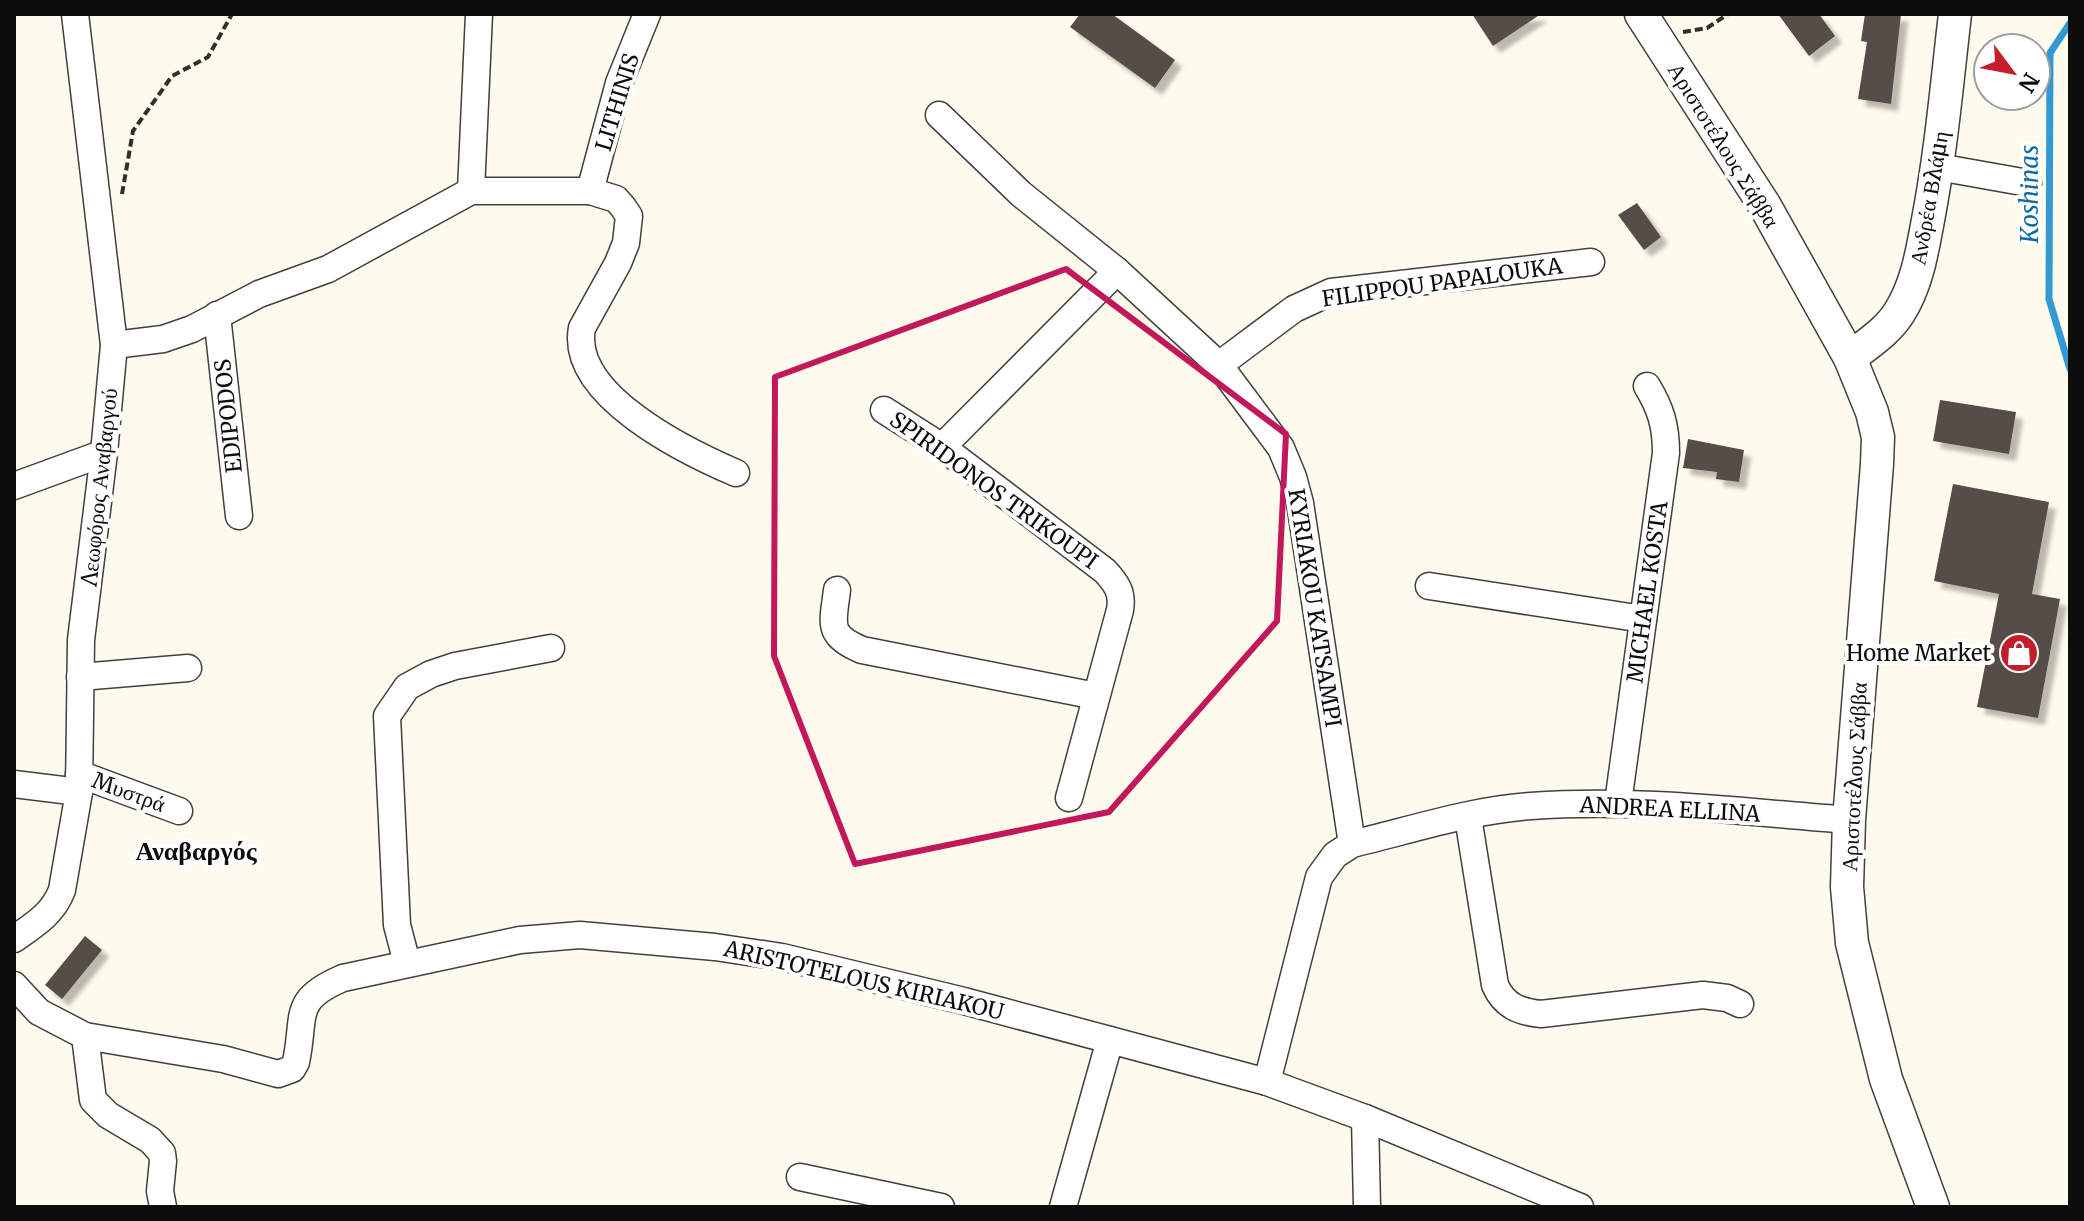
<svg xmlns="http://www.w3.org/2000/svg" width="2084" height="1221" viewBox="0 0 2084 1221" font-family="Merriweather,serif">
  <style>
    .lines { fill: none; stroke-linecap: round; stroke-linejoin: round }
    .stream { stroke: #319ad4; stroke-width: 7 }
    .building { fill: #564d48; filter: url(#shadow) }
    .minor-casing { stroke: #404040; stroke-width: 29 }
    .tertiary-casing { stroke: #404040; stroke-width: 35 }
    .path { stroke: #2f2f2f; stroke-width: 4; stroke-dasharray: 8 4; stroke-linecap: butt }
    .minor { stroke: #fff; stroke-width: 26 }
    .tertiary { stroke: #fff; stroke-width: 32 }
    .marked { fill: none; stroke: #c2185b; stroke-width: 6; stroke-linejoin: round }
    .labels { text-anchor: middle; stroke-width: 8; stroke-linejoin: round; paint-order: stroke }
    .street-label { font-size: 22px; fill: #0d0d0d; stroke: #fff }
    .poi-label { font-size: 22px; fill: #0d0d0d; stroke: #fff; text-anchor: end }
    .water-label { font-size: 24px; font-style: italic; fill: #106aa4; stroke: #fff }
    .quarter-label { font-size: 26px; font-weight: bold; fill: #0d0d0d; stroke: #fff }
  </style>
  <defs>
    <filter id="shadow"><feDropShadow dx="7" dy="7" stdDeviation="2" flood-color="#0004"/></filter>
  </defs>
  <rect width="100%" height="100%" fill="#fffbec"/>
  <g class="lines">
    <!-- stream -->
    <polyline class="stream" points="2070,23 2050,53 2049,299 2070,369"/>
  </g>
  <!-- building -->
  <g class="building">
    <polygon points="1080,14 1112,14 1175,60 1155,88 1070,27"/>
    <polygon points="1472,14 1541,14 1493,46"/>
    <polygon points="1778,14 1819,14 1835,36 1809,56"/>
    <polygon points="1865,14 1901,14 1891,104 1858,99 1867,42 1861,41"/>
    <polygon points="1637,203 1661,237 1644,250 1618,215"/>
    <polygon points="1940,400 2016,412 2009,454 1933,441"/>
    <polygon points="1688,439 1744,450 1739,482 1716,479 1717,472 1683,468"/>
    <polygon points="1953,484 2049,502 2032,594 2060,599 2038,718 1977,707 1999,594 1934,581"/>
    <polygon points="85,936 102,950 62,999 45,985"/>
  </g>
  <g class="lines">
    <defs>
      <g id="minor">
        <polyline points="939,115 1021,194 1117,271 1219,365 1281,448 1293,477 1300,503 1352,844"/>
        <polyline points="1938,167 2028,183"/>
        <polyline points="471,191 479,14"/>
        <polyline points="590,191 619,83 647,14"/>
        <polyline points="217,315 239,516"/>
        <path d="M114,345L163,339L192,329L259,294L328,269L471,191H590L616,199L623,207L629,216L626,243L618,263L582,328C569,395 687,452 736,473"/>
        <polyline points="1219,365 1294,309 1331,292 1591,262"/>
        <path d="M884,410L942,447L1105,571C1117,584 1123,593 1120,610L1069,798"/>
        <polyline points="942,447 1117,271"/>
        <polyline points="14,486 104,453"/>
        <polyline points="1429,586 1643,619"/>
        <path d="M837,590C833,624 826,635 862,650L1096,696"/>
        <polyline points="80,677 188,668"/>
        <polyline points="79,774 179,811"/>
        <polyline points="14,784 79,792"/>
        <path d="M1618,803L1666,453C1666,426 1661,409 1647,386"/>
        <path d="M1468,817L1495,985C1504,1006 1520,1012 1541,1014L1703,995L1727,998L1740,1004"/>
        <path d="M14,939C34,925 53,914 62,890L79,792L81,640L104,453L114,345L75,14"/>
        <polyline points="407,963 397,925 387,716 407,687 431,674 455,666 551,648"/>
        <path d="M14,985L39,1012L85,1036L223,1059L278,1074L292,1069L296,1062C306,1015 291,1000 343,978L520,940L580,935L715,947L782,957L964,1001L1267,1082L1365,1118L1580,1207"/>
        <polyline points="85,1036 93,1100 108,1115 150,1140 162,1153 163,1161 160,1191 163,1207"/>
        <path d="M1267,1082L1319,877L1335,855L1352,844C1411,830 1471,810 1531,806C1637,798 1743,812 1849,820"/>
        <polyline points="1365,1118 1367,1207"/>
        <polyline points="800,1177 941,1207"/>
        <polyline points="1063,1207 1110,1040"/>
      </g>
      <g id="tertiary">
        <polyline points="1641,14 1765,206 1850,358 1872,412 1878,437 1877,464 1849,820 1847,887 1852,943 1886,1079 1933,1207"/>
        <path d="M1850,358C1867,344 1887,332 1899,313C1917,285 1922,252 1928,220C1941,152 1947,83 1955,14"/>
      </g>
    </defs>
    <!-- minor casing -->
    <use href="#minor" class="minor-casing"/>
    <!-- tertiary casing -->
    <use href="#tertiary" class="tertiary-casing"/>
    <!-- path -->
    <g class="path">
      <polyline points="1683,32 1707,28 1728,14"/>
      <polyline points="122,194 133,131 172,76 208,57 232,14"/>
    </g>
    <!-- minor -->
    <use href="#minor" class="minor"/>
    <!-- tertiary -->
    <use href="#tertiary" class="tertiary"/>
  </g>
  <!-- marked area -->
  <path class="marked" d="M1066,269L1286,434L1277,621L1109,812L855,864L774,656L775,377Z"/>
  <!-- icons -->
  <defs>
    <symbol id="shop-disc" viewBox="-11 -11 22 22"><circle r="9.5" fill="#c41e2d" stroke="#fff"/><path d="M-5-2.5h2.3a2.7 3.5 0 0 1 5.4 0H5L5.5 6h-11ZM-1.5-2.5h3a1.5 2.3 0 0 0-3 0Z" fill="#fff"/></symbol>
  </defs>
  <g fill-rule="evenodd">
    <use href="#shop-disc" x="1997" y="631" width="44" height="44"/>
  </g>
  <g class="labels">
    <!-- street labels -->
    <g class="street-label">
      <text transform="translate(617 102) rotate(-73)" y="8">LITHINIS</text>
      <text transform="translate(1724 145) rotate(58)" y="8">Αριστοτέλους Σάββα</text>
      <text transform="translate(1929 198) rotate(-80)" y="8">Ανδρέα Βλάμη</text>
      <text transform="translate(1442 282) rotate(-8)" y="8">FILIPPOU PAPALOUKA</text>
      <text transform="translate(228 416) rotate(-96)" y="8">EDIPODOS</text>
      <text transform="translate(99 487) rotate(-84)" y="8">Λεωφόρος Αναβαργού</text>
      <text transform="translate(994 490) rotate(36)" y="8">SPIRIDONOS TRIKOUPI</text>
      <text transform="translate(1647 592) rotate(-82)" y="8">MICHAEL KOSTA</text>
      <text transform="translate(1315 608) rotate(81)" y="8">KYRIAKOU KATSAMPI</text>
      <text transform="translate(1854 777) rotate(-87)" y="8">Αριστοτέλους Σάββα</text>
      <text transform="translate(129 792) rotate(20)" y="8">Μυστρά</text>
      <text transform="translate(1670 809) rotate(3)" y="8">ANDREA ELLINA</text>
      <text transform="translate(864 980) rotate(13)" y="8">ARISTOTELOUS KIRIAKOU</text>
    </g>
    <!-- poi labels -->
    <g class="poi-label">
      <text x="1991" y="661">Home Market</text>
    </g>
    <!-- water labels -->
    <g class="water-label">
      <text transform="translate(2030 194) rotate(-90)" y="8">Koshinas</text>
    </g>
    <!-- quarter labels -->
    <g class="quarter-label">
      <text x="196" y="860">Αναβαργός</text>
    </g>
  </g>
  <!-- border -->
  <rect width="2084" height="1221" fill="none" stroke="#0d0d0d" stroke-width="32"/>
  <!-- north arrow -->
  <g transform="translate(2012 72) rotate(122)"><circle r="38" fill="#ffffff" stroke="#9e9e9e" stroke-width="2"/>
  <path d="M0-6L14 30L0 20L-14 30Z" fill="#c41e2d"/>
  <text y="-12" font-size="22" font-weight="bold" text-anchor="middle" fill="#0d0d0d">N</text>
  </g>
</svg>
